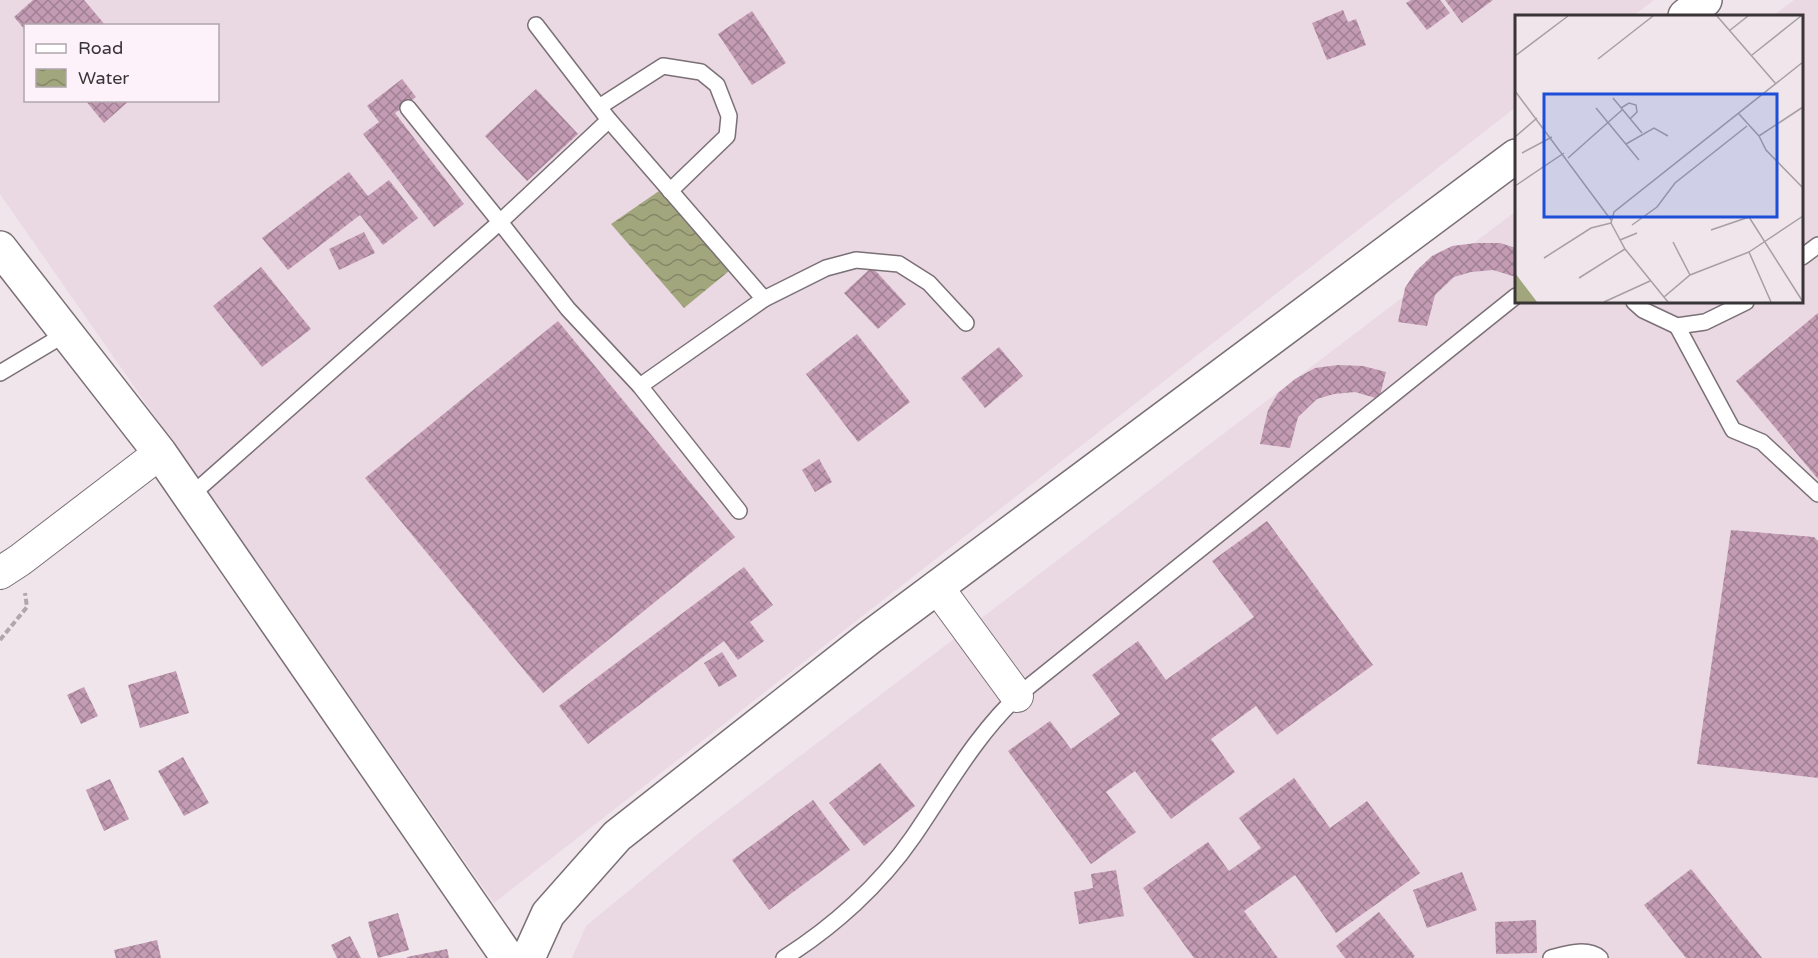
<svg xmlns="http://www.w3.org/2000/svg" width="1818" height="958" viewBox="0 0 1818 958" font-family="'Varela Round',sans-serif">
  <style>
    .built { fill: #ead8e3; fill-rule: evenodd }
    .water { fill: url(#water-waves) }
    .building { fill: url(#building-cross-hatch) }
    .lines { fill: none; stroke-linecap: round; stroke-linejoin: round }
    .service-casing { stroke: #7a7076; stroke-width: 18 }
    .minor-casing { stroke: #7a7076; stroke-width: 34 }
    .tertiary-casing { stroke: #7a7076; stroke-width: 36 }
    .secondary-casing { stroke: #7a7076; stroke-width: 36 }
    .path { stroke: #afa7ac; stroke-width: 4; stroke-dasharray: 6 3; stroke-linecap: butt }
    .service { stroke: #fff; stroke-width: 15 }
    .minor { stroke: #fff; stroke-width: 32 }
    .tertiary { stroke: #fff; stroke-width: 33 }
    .secondary { stroke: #fff; stroke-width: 33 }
    .inset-road { fill: none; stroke: #a79fa3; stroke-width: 1.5 }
    .view { fill: #1d4ed8; fill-opacity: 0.15; stroke: #1d4ed8; stroke-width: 3 }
    .inset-edge { fill: none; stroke: #393537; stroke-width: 3 }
  </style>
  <defs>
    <pattern id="water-waves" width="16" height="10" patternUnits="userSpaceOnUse" patternTransform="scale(1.5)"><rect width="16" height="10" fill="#a2a67d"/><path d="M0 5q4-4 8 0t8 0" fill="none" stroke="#858867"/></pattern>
    <pattern id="building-cross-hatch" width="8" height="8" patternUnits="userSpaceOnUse" patternTransform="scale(1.5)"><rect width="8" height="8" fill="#c39cb4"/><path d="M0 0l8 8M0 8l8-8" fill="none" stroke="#9f8093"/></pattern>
  </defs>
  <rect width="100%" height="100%" fill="#f0e5eb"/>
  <!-- built -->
  <g class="built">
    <path d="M0,0H1654L1633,16H1516V107L494,903L0,194ZM26,26H218V100H26Z"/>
    <polygon points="1794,0 1818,0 1818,958 572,958 586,926 699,833 1516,211 1516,302 1802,302 1802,16 1772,16"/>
  </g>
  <!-- water -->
  <polygon class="water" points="659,191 729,271 684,308 611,224"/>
  <!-- building -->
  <g class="building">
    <polygon points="33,0 84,0 106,26 26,26 26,31 14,17"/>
    <polygon points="1411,0 1440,0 1450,13 1427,30 1406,3"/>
    <polygon points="1445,0 1493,0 1462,23"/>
    <polygon points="1343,10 1348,22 1356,19 1366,45 1327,60 1312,23"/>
    <polygon points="752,11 786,63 752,85 718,34"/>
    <polygon points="402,79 416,97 395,113 464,204 434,227 363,134 379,122 367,106"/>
    <polygon points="536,89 578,134 527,181 485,136"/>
    <polygon points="85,100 130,100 104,123"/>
    <polygon points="349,172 368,196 389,180 418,218 383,245 360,215 288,270 262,238"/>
    <polygon points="364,232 375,253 339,270 329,249"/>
    <polygon points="1476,243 1500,243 1516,248 1516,277 1493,270 1471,272 1454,277 1435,295 1427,326 1398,322 1405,288 1416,271 1432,256 1452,246"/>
    <polygon points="261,267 311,329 262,367 213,306"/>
    <polygon points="872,267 906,304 878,329 844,293"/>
    <polygon points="1818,313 1818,479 1736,381"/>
    <polygon points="558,321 735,537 543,693 365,478"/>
    <polygon points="857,334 910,402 858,442 806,374"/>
    <polygon points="999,347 1023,376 985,408 961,378"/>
    <polygon points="1338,365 1363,366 1386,372 1379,399 1355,392 1334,394 1317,399 1298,417 1290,448 1260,444 1268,410 1278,393 1295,379 1315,368"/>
    <polygon points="819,459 832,482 815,492 802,470"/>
    <polygon points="1267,521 1373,665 1277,735 1256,706 1211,739 1235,772 1171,819 1135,771 1106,792 1136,832 1091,864 1008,751 1050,721 1071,749 1120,714 1092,675 1138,641 1166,680 1254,617 1212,561"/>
    <polygon points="1731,530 1814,537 1818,541 1818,778 1697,764"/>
    <polygon points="744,567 773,605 750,622 764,641 738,660 724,641 588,744 559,706"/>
    <polygon points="722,652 737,676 719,687 704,663"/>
    <polygon points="176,671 189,713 140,728 128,685"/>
    <polygon points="84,687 98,716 81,724 67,695"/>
    <polygon points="183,757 209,803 184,816 158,771"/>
    <polygon points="880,763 915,806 864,846 829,803"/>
    <polygon points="1294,778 1330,828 1367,801 1420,873 1336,933 1295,875 1244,911 1278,958 1194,958 1143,888 1208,842 1229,871 1261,848 1239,818"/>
    <polygon points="110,779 129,819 104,831 86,790"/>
    <polygon points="813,800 850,850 769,910 732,860"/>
    <polygon points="1691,869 1762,958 1686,958 1644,905"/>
    <polygon points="1116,870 1124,916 1079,924 1074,892 1093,888 1091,874"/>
    <polygon points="1462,872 1477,910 1427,928 1413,890"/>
    <polygon points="1379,912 1415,956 1413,958 1345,958 1336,946"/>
    <polygon points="398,913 409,950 378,958 368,922"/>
    <polygon points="1536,920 1537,953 1496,954 1495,922"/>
    <polygon points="350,936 361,958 337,958 331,945"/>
    <polygon points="157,940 161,958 116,958 114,950"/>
    <polygon points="447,949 449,958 407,958 407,957"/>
  </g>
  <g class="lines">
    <defs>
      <g id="service">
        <polyline points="536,25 609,120 764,299"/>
        <polyline points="599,107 663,66 701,72 717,85 729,116 727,136 670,191"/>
        <polyline points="408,108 500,222 568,309 640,386 739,511"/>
        <polyline points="1802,257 1818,245"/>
        <polyline points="1634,302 1643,310 1677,326 1705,322 1746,302"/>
        <polyline points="1677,326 1733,430 1762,442 1818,494"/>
        <polyline points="0,373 67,333"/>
        <polyline points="640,386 764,299 826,268 856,260 899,264 929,283 966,323"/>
        <polyline points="189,497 500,222 609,120"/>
        <path d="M784,958C833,927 880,885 913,837C948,786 976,734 1022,692L1516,296"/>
        <path d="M1551,958C1566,954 1587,947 1600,958"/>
      </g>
      <g id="minor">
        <polyline points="0,573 20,560 160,453"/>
        <polyline points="937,587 1017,696"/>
      </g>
      <polyline id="tertiary" points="0,248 160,453 508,958"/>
      <g id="secondary">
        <polyline points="1685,16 1705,0"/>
        <polyline points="528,958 548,914 617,836 869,638 1516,156"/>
      </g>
    </defs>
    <!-- service casing -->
    <use href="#service" class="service-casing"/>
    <!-- minor casing -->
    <use href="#minor" class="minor-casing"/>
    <!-- tertiary casing -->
    <use href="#tertiary" class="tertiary-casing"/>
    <!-- secondary casing -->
    <use href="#secondary" class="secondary-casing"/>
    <!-- path -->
    <polyline class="path" points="0,640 27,607 25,593"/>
    <!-- service -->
    <use href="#service" class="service"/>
    <!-- minor -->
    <use href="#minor" class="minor"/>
    <!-- tertiary -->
    <use href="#tertiary" class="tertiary"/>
    <!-- secondary -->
    <use href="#secondary" class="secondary"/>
  </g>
  <!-- overview -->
  <g transform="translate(1515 15)">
    <rect width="288" height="288" fill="#f0e5eb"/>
    <path d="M0,258L22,287H0Z" fill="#a2a67d"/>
    <path class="inset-road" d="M202,1L261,69M214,16L233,1M237,40L286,1M0,41L53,1M83,44L138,1M0,76L96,205M98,83L127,118M81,93L124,145M106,93L114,88L121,90L122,97L115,104M224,99L244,121L288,92M244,121L251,135L288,173M0,122L22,103M111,129L139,113L153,121M7,138L37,122M53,143L107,95M0,171L49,138M117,210L142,192L160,168L232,111M196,215L234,202L288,287M105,225L122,218M158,227L175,260M234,237L288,201M29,243L76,213L96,208M64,263L110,234M149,282L175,260L234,237L256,287M89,287L135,266M153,287L110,234L96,208L99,197L288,47"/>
    <path class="view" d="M29,79H262V202H29Z"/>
    <rect width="288" height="288" class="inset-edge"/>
  </g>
  <!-- legend -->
  <rect x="24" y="24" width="195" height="78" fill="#fdf2f9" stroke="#afa6ab" stroke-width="1.5"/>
  <rect x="36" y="44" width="30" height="9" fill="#ffffff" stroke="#afa6ab" stroke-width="1.5"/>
  <text x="78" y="54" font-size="18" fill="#393537">Road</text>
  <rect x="36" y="69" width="30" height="18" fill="url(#water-waves)" stroke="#afa6ab" stroke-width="1.5"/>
  <text x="78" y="84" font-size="18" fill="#393537">Water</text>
</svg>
